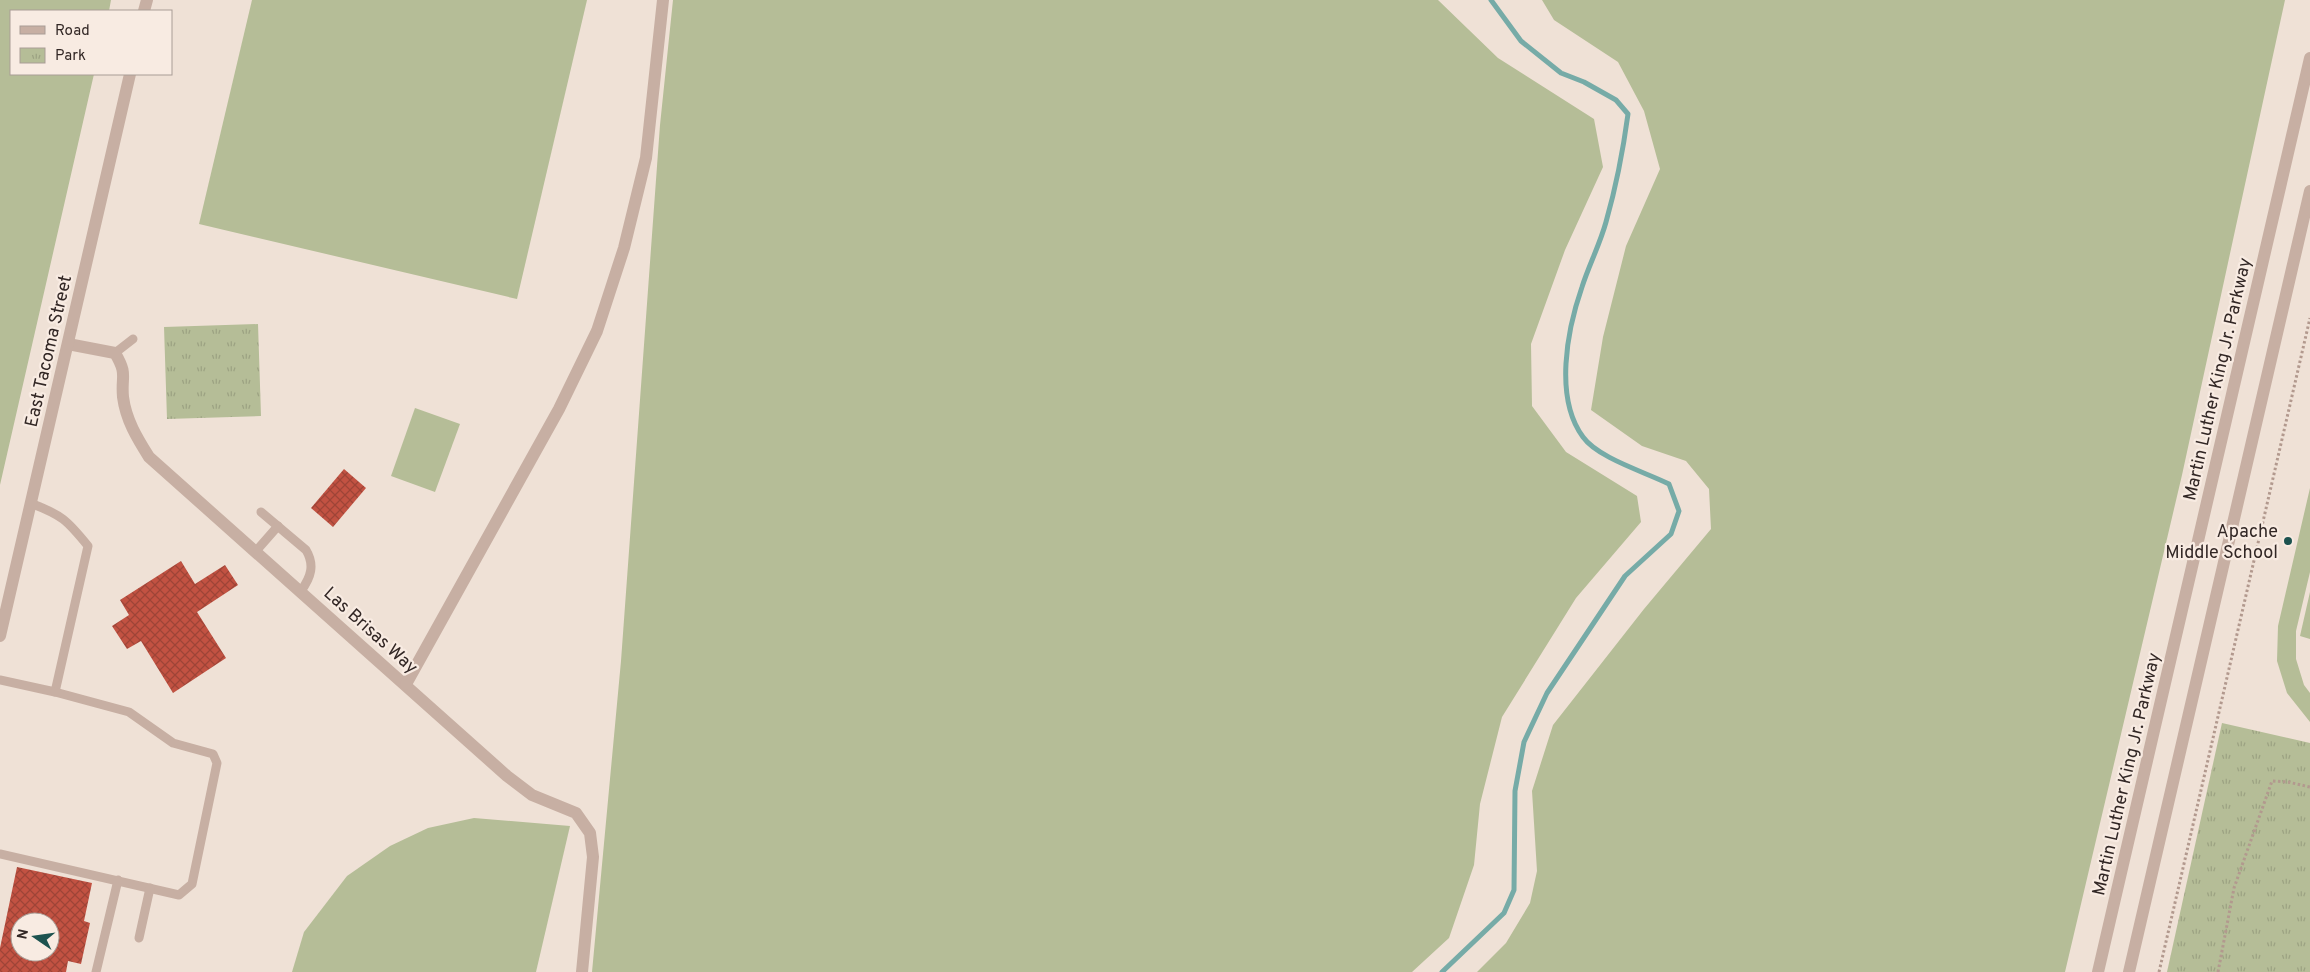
<svg xmlns="http://www.w3.org/2000/svg" width="2310" height="972" viewBox="0 0 2310 972" font-family="Overpass,sans-serif">
  <style>
    .grass { fill: #b5bd97 }
    .park { fill: url(#park-tufts) }
    .lines { fill: none; stroke-linecap: round; stroke-linejoin: round }
    .stream { stroke: #76aba7; stroke-width: 5 }
    .building { fill: url(#building-cross-hatch); fill-rule: evenodd }
    .path { stroke: #b2998e; stroke-width: 3; stroke-dasharray: 2.5 2.5; stroke-linecap: butt }
    .service { stroke: #c7afa3; stroke-width: 9 }
    .minor { stroke: #c7afa3; stroke-width: 12 }
    .tertiary { stroke: #c7afa3; stroke-width: 12 }
    .poi-dot { fill: #1c524f; stroke: #f8ebe2; stroke-width: 2 }
    .labels { text-anchor: middle; stroke-width: 4.5; stroke-linejoin: round; paint-order: stroke }
    .street-label { font-size: 18px; fill: #322725; stroke: #f8ebe2 }
    .poi-label { font-size: 18px; fill: #322725; stroke: #f8ebe2; text-anchor: end }
  </style>
  <defs>
    <pattern id="park-tufts" width="24" height="20" patternUnits="userSpaceOnUse" patternTransform="scale(1.25)"><rect width="24" height="20" fill="#b5bd97"/><path d="M3 7l-1-3M5 7V3M7 7l1-3M15 17l-1-3M17 17v-4M19 17l1-3" fill="none" stroke="#9ca282"/></pattern>
    <pattern id="building-cross-hatch" width="8" height="8" patternUnits="userSpaceOnUse" patternTransform="scale(1.25)"><rect width="8" height="8" fill="#c25242"/><path d="M0 0l8 8M0 8l8-8" fill="none" stroke="#9e4437"/></pattern>
  </defs>
  <rect width="100%" height="100%" fill="#efe1d6"/>
  <!-- grass -->
  <g class="grass">
    <polygon points="0,0 111,0 109,11 11,11 11,74 94,74 0,485"/>
    <polygon points="252,0 587,0 517,299 199,224"/>
    <polygon points="673,0 1438,0 1498,58 1594,119 1603,167 1565,250 1531,344 1532,406 1566,452 1637,496 1641,522 1576,598 1502,717 1480,804 1474,865 1449,938 1412,972 592,972 621,661 660,125"/>
    <polygon points="1542,0 2285,0 2182,475 2065,972 1477,972 1506,943 1530,903 1537,871 1532,791 1553,725 1644,609 1711,529 1709,489 1686,461 1642,446 1591,410 1603,337 1626,246 1660,169 1644,111 1618,62 1554,20"/>
    <polygon points="415,408 460,424 435,492 391,476"/>
    <polygon points="2310,488 2310,572 2296,631 2296,659 2304,685 2310,693 2310,722 2287,693 2277,661 2278,626"/>
    <polygon points="2310,592 2310,639 2300,636"/>
    <polygon points="474,818 570,826 536,972 292,972 304,932 347,876 390,846 428,828"/>
  </g>
  <!-- park -->
  <g class="park">
    <polygon points="258,324 261,416 167,419 164,327"/>
    <polygon points="2222,723 2310,743 2310,972 2167,972"/>
  </g>
  <g class="lines">
    <!-- stream -->
    <path class="stream" d="M1442,972L1504,913L1514,890L1515,791L1524,742L1547,693L1625,576L1671,534L1679,511L1669,484C1645,472 1598,458 1583,437C1554,398 1567,330 1582,287C1589,265 1600,244 1606,222C1616,187 1623,151 1628,114L1616,100L1584,82L1561,73L1521,41L1491,0"/>
  </g>
  <!-- building -->
  <g class="building">
    <polygon points="344,469 366,488 333,527 311,508"/>
    <polygon points="181,561 195,584 225,565 238,585 197,612 226,658 173,693 141,641 127,649 112,626 129,615 120,600"/>
    <path d="M17,867L92,883L84,921L90,923L81,964L68,961L66,972H0V948ZM20,922H50V952H20Z"/>
  </g>
  <g class="lines">
    <!-- path -->
    <g class="path">
      <polyline points="2159,972 2310,318"/>
      <polyline points="2218,972 2234,888 2272,781 2288,782 2310,787"/>
    </g>
    <!-- service -->
    <g class="service">
      <polyline points="115,353 133,339"/>
      <path d="M261,512L306,550C315,565 311,577 301,591"/>
      <polyline points="256,551 278,526"/>
      <path d="M0,680L55,692L88,546C67,520 62,515 30,503"/>
      <polyline points="0,854 179,895 192,884 217,763 213,754 173,743 129,712 55,692"/>
      <polyline points="139,938 150,888"/>
      <polyline points="96,972 118,880"/>
    </g>
    <!-- minor -->
    <g class="minor">
      <polyline points="144,11 147,0"/>
      <path d="M68,344L115,353C128,375 121,375 123,397C126,420 137,438 149,457L507,776L532,795L576,813L590,833L593,857L582,972"/>
      <polyline points="0,636 130,74"/>
      <polyline points="406,684 559,409 597,331 624,248 646,158 663,0"/>
    </g>
    <!-- tertiary -->
    <g class="tertiary">
      <polyline points="2098,972 2310,58"/>
      <polyline points="2129,972 2310,191"/>
    </g>
  </g>
  <!-- markers -->
  <circle class="poi-dot" cx="2288" cy="541" r="5"/>
  <g class="labels">
    <!-- street labels -->
    <g class="street-label">
      <text transform="translate(48 351) rotate(-77)" y="6">East Tacoma Street</text>
      <text transform="translate(2217 379) rotate(-77)" y="6">Martin Luther King Jr. Parkway</text>
      <text transform="translate(371 630) rotate(42)" y="6">Las Brisas Way</text>
      <text transform="translate(2126 774) rotate(-77)" y="6">Martin Luther King Jr. Parkway</text>
    </g>
    <!-- poi labels -->
    <g class="poi-label">
      <text x="2278" y="537">Apache<tspan x="2278" dy="21">Middle School</tspan></text>
    </g>
  </g>
  <!-- legend -->
  <rect x="10" y="10" width="162" height="65" fill="#f8ebe2" stroke="#a99d96"/>
  <rect x="20" y="26" width="25" height="8" fill="#c7afa3" stroke="#a99d96"/>
  <text x="55" y="35" font-size="15" fill="#322725">Road</text>
  <rect x="20" y="48" width="25" height="15" fill="url(#park-tufts)" stroke="#a99d96"/>
  <text x="55" y="60" font-size="15" fill="#322725">Park</text>
  <!-- north arrow -->
  <g transform="translate(35 937) rotate(283)"><circle r="24" fill="#f8ebe2" stroke="#a99d96"/>
  <path d="M0-4L9 19L0 12L-9 19Z" fill="#1c524f"/>
  <text y="-8" font-size="14" font-weight="bold" text-anchor="middle" fill="#322725">N</text>
  </g>
</svg>
